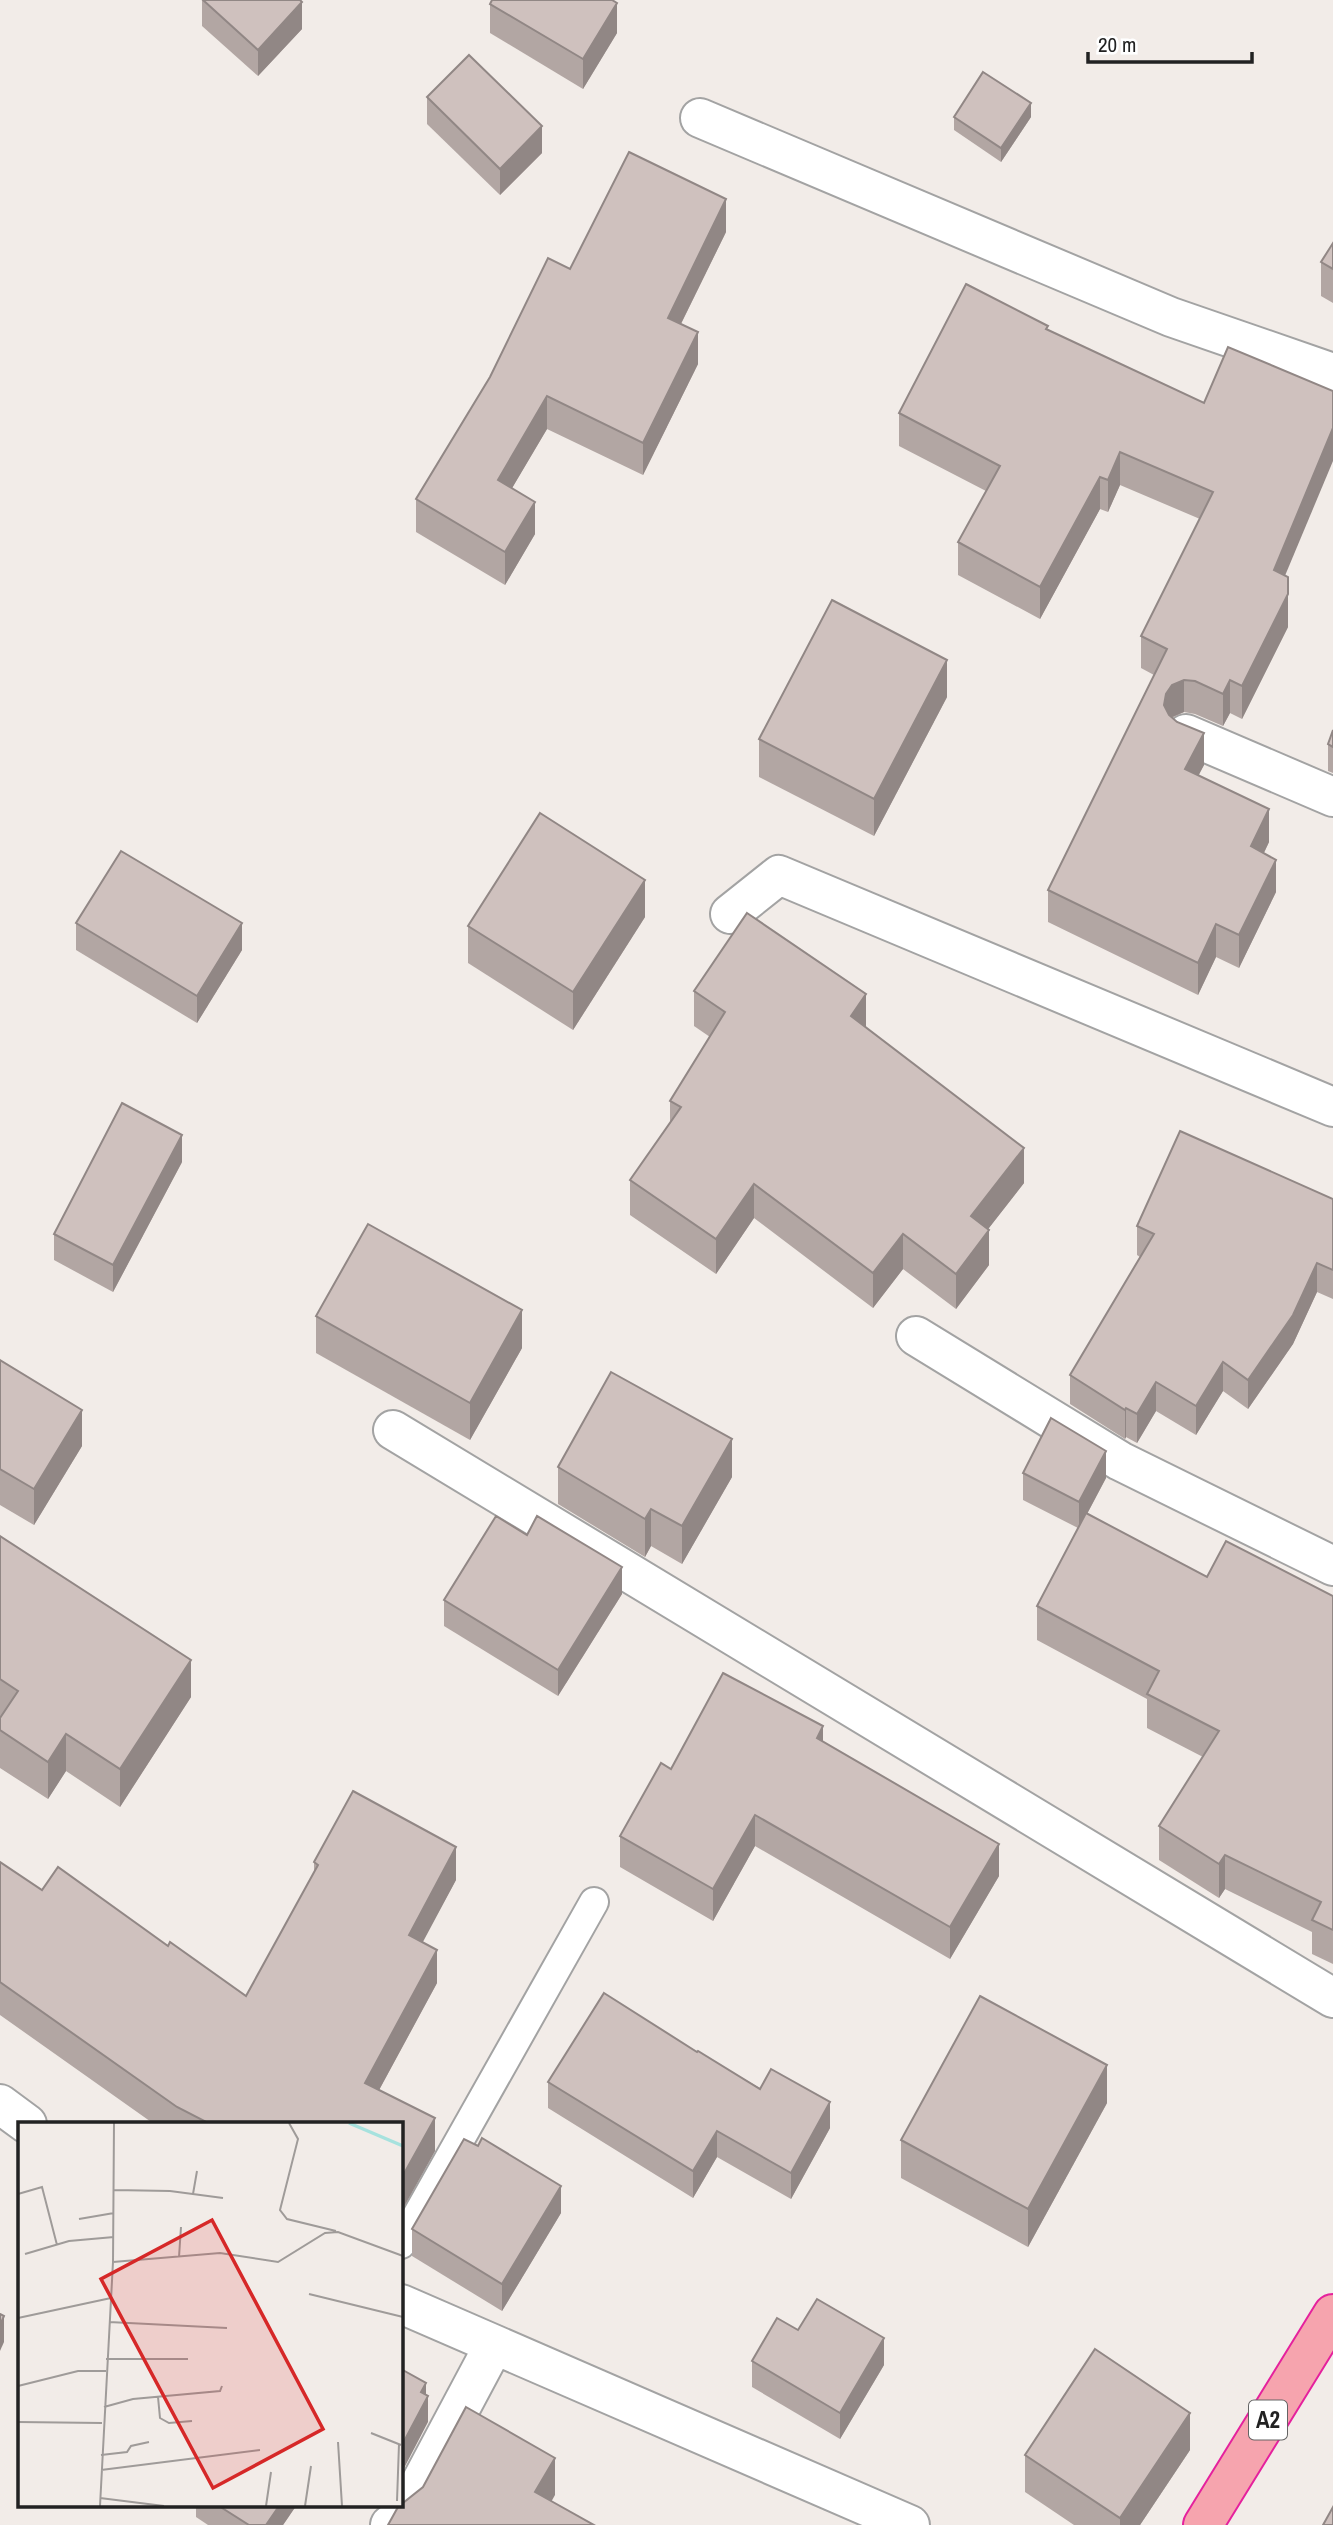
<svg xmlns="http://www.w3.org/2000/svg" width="1333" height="2525" viewBox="0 0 1333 2525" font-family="'Archivo Narrow',sans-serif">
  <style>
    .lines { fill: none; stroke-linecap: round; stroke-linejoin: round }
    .service-casing { stroke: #a3a3a3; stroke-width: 32 }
    .minor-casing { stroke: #a3a3a3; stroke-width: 42 }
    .trunk-casing { stroke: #e5219d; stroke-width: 42 }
    .service { stroke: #fff; stroke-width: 28 }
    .minor { stroke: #fff; stroke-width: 38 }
    .trunk { stroke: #f6a4ae; stroke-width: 38 }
    .wall { fill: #b2a6a3 }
    .shaded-wall { fill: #918785 }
    .building { fill: #cfc1be; stroke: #918785; stroke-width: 2 }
    .labels { text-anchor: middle; stroke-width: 7; stroke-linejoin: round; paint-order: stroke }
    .shield { fill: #fff; stroke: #646464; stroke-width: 2 }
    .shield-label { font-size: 23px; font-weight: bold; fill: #222 }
    .inset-river { fill: none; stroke: #a7e2de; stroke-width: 3.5 }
    .inset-road { fill: none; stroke: #9f9b99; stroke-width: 2 }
    .view { fill: #d62828; fill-opacity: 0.15; stroke: #d62828; stroke-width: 3.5 }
    .inset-edge { fill: none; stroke: #222; stroke-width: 3.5 }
  </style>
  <rect width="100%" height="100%" fill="#f2ece8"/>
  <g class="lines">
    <defs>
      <polyline id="service" points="401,2244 594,1902"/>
      <g id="minor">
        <polyline points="700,118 1171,317 1333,373"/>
        <polyline points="1186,734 1333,797"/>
        <polyline points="730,914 779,875 1333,1107"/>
        <polyline points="916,1336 1120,1461 1333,1566"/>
        <polyline points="393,1430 1333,1998"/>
        <polyline points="0,2104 27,2124"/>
        <polyline points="401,2304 910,2525"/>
        <polyline points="390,2525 404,2514 494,2345"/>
      </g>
      <polyline id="trunk" points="1203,2525 1333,2314"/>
    </defs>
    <!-- service casing -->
    <use href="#service" class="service-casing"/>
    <!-- minor casing -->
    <use href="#minor" class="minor-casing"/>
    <!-- trunk casing -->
    <use href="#trunk" class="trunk-casing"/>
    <!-- service -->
    <use href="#service" class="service"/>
    <!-- minor -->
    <use href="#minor" class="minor"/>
    <!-- trunk -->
    <use href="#trunk" class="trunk"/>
  </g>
  <!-- wall -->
  <g class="wall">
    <polygon points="202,0 302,29 258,76 202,26"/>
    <polygon points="490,4 617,33 583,89 490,33"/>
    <polygon points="427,97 542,153 500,195 427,124"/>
    <polygon points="954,117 1031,117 1001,162 954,130"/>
    <polygon points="726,232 681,324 698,364 643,475 547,429 512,488 535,534 505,585 416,532 416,499 570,269"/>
    <polygon points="1333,243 1333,303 1321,296 1321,262"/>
    <polygon points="1048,330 1204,403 1285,575 1288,627 1242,719 1230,713 1223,726 1195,714 1184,712 1172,718 1204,765 1198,775 1269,842 1264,853 1276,892 1239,968 1216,957 1198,995 1048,922 1048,890 1154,675 1141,668 1141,636 1200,519 1120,485 1108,512 1100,509 1040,619 958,575 958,542 986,491 899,446 899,413"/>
    <polygon points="947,697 874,836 759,777 759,739"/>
    <polygon points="1333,730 1333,773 1328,771 1328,744"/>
    <polygon points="645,917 573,1030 468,963 468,926"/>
    <polygon points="76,923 242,950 197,1023 76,950"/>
    <polygon points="694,991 866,1027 1024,1183 988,1229 989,1265 956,1309 903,1269 873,1308 754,1218 716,1274 630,1215 630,1180 670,1123 670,1101 710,1037 694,1026"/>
    <polygon points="182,1162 113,1292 54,1260 54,1234"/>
    <polygon points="1333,1199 1333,1299 1317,1292 1293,1344 1248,1409 1223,1391 1196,1435 1156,1411 1137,1443 1126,1437 1125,1439 1070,1404 1070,1375 1140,1257 1137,1255 1137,1226"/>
    <polygon points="316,1316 522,1348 470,1440 316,1353"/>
    <polygon points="0,1360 82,1446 34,1525 0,1505"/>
    <polygon points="558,1467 732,1477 682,1564 651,1546 645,1557 558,1504"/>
    <polygon points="1023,1473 1106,1478 1087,1514 1207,1577 1333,1596 1333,1964 1312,1954 1312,1932 1225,1889 1219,1898 1159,1860 1159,1826 1203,1757 1147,1728 1147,1699 1037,1640 1037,1606 1078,1528 1023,1500"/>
    <polygon points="0,1536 191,1697 120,1807 66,1771 48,1799 0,1768"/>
    <polygon points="622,1594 558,1696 444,1626 444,1600"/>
    <polygon points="823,1741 999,1876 950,1959 755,1846 713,1921 620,1867 620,1836 671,1769"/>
    <polygon points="0,1862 42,1890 168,1946 246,1996 314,1872 314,1862 456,1880 422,1942 437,1983 379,2090 435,2151 401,2212 401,2124 154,2124 0,2015"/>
    <polygon points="697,2052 830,2128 791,2199 717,2157 693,2198 548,2108 548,2082"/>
    <polygon points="1107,2103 1028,2247 901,2178 901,2140"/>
    <polygon points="561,2213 502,2311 412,2256 412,2229"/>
    <polygon points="752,2361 884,2365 840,2439 752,2387"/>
    <polygon points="1190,2450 1140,2525 1074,2525 1025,2492 1025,2455"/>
    <polygon points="196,2506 296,2506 283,2525 208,2525 196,2517"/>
  </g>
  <!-- shaded-wall -->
  <g class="shaded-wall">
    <polygon points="302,2 302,29 258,76 258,50"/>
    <polygon points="617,3 617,33 583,89 583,59"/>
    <polygon points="1031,103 1031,117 1001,162 1001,148"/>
    <polygon points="542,126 542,153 500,195 500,169"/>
    <polygon points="726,199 726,232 668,350 668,318"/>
    <polygon points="698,332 698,364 643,475 643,443"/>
    <polygon points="547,396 547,429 498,512 498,480"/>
    <polygon points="1333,428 1333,461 1274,602 1274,570"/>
    <polygon points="1120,452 1120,485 1108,512 1108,480"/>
    <polygon points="1100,477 1100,509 1040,619 1040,587"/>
    <polygon points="535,502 535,534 505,585 505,552"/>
    <polygon points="1288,594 1288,627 1242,719 1242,686"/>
    <polygon points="947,660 947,697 874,836 874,799"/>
    <polygon points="1184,680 1184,712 1172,717 1166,726 1164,705 1166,694 1172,685"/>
    <polygon points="1230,680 1230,713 1223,726 1223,694"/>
    <polygon points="1204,733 1204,765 1185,802 1185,769"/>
    <polygon points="1269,809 1269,842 1251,879 1251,846"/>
    <polygon points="1276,860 1276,892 1239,968 1239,935"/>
    <polygon points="645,880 645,917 573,1030 573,992"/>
    <polygon points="242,923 242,950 197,1023 197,996"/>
    <polygon points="1216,924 1216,957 1198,995 1198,963"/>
    <polygon points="866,994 866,1029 851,1016"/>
    <polygon points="182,1135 182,1162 113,1292 113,1265"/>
    <polygon points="1024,1148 1024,1183 971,1251 971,1216"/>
    <polygon points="754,1184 754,1218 716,1274 716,1239"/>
    <polygon points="989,1230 989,1265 956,1309 956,1274"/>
    <polygon points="903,1234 903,1269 873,1308 873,1273"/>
    <polygon points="1317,1263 1317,1292 1293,1344 1248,1409 1248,1380"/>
    <polygon points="522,1310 522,1348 470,1440 470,1403"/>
    <polygon points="1223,1362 1223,1391 1196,1435 1196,1406"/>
    <polygon points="1156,1382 1156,1411 1137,1443 1137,1414"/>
    <polygon points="1126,1408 1126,1437 1125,1439 1125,1410"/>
    <polygon points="82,1410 82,1446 34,1525 34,1489"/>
    <polygon points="732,1439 732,1477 682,1564 682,1526"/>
    <polygon points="1106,1451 1106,1478 1079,1529 1079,1502"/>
    <polygon points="651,1509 651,1546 645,1557 645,1519"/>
    <polygon points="622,1567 622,1594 558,1696 558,1670"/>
    <polygon points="191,1660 191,1697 120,1807 120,1769"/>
    <polygon points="823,1726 823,1758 817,1738"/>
    <polygon points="66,1734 66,1771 48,1799 48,1762"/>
    <polygon points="755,1815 755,1846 713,1921 713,1889"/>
    <polygon points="999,1844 999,1876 950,1959 950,1927"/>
    <polygon points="456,1847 456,1880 409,1968 409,1935"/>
    <polygon points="1225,1855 1225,1889 1219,1898 1219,1864"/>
    <polygon points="437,1950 437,1983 365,2116 365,2083"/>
    <polygon points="1107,2065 1107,2103 1028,2247 1028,2209"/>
    <polygon points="830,2102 830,2128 791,2199 791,2173"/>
    <polygon points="435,2118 435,2151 401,2212 401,2179"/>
    <polygon points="717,2131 717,2157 693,2198 693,2171"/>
    <polygon points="561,2186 561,2213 502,2311 502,2284"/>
    <polygon points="4,2316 4,2342 0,2351 0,2325"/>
    <polygon points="884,2338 884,2365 840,2439 840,2413"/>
    <polygon points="426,2383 426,2399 428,2396 428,2422 401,2474 401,2447 421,2392"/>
    <polygon points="1190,2413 1190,2450 1140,2525 1120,2525 1120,2518"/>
    <polygon points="555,2458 555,2495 538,2525 535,2492"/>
    <polygon points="279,2506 296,2506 283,2525 266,2525"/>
  </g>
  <!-- building -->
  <g class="building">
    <polygon points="203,0 300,0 302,2 258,50"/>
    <polygon points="492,0 612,0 617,3 583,59 490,4"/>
    <polygon points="469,55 542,126 500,169 427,97"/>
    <polygon points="983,72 1031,103 1001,148 954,117"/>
    <polygon points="629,152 726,199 668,318 698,332 643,443 547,396 498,480 535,502 505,552 416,499 490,377 548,258 570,269"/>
    <polygon points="1333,243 1333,269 1321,262"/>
    <polygon points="966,284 1048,326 1046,329 1204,403 1228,347 1333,391 1333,428 1274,570 1288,577 1288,594 1242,686 1230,680 1223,694 1195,681 1184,680 1172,685 1166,694 1164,705 1169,715 1177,722 1204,733 1185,769 1269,809 1251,846 1276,860 1239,935 1216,924 1198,963 1048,890 1167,649 1141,636 1213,492 1120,452 1108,480 1100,477 1040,587 958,542 1000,466 899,413"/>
    <polygon points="832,600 947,660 874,799 759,739"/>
    <polygon points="1333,730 1333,747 1328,744"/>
    <polygon points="540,813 645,880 573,992 468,926"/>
    <polygon points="121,851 242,923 197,996 76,923"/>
    <polygon points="747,913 866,994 851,1016 1024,1148 971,1216 989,1230 956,1274 903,1234 873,1273 754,1184 716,1239 630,1180 681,1107 670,1101 725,1012 694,991"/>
    <polygon points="122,1103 182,1135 113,1265 54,1234"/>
    <polygon points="1180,1131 1333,1199 1333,1270 1317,1263 1293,1315 1248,1380 1223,1362 1196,1406 1156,1382 1137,1414 1126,1408 1125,1410 1070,1375 1154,1234 1137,1226"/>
    <polygon points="368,1224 522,1310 470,1403 316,1316"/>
    <polygon points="0,1360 82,1410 34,1489 0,1469"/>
    <polygon points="611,1372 732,1439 682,1526 651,1509 645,1519 558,1467"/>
    <polygon points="1051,1418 1106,1451 1079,1502 1023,1473"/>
    <polygon points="1086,1513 1207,1577 1226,1541 1333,1596 1333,1930 1312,1920 1321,1902 1225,1855 1219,1864 1159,1826 1219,1731 1147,1694 1159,1671 1037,1606"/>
    <polygon points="496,1516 527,1535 537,1516 622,1567 558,1670 444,1600"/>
    <polygon points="0,1536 191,1660 120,1769 66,1734 48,1762 0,1730 0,1718 18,1691 0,1679"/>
    <polygon points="723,1673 823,1726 817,1738 999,1844 950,1927 755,1815 713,1889 620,1836 661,1763 671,1769"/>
    <polygon points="353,1791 456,1847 409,1935 437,1950 365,2083 435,2118 401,2179 401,2124 210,2124 177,2107 0,1982 0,1862 42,1890 58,1867 168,1946 170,1942 246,1996 318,1865 314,1862"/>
    <polygon points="604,1993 697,2052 698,2051 760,2089 771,2069 830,2102 791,2173 717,2131 693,2171 548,2082"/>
    <polygon points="980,1996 1107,2065 1028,2209 901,2140"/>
    <polygon points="482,2138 561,2186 502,2284 412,2229 464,2139 478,2146"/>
    <polygon points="817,2299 884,2338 840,2413 752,2361 777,2318 798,2330"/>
    <polygon points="0,2314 4,2316 0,2325"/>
    <polygon points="1095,2349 1190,2413 1120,2518 1025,2455"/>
    <polygon points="401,2369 426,2383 421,2392 428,2396 401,2447"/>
    <polygon points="466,2407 555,2458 535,2492 594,2525 388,2525 398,2507 423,2487"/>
    <polygon points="219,2506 279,2506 266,2525 249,2525"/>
    <polygon points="1333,2507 1333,2525 1323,2525"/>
  </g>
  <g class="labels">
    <!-- shield labels -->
    <rect class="shield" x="1249" y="2400.5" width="38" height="39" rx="5"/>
    <g class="shield-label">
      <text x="1268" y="2428">A2</text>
    </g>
  </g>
  <!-- overview -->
  <g transform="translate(18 2122)">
    <rect width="385" height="385" fill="#f2ece8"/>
    <path class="inset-river" d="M331,1L385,24"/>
    <path class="inset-road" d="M271,1L280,17L262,88L269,97L318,109M96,68L152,69L205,76M0,72L24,65L39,123M175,72L179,49M61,97L96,91M7,132L51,119L96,115M161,135L163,105M95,140L202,131L260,140L307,111L320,110L385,134M291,172L385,195M0,196L93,176M91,200L209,206M88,237H170M0,264L60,249H88M140,275L142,296L151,301L174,299M86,285L115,277L202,269L204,264M0,300L84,301M353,311L383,323M320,320L324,384M83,333L109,330L113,324L131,320M83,348L242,328M82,376L146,384M379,379L381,322M82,384L95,140L96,1M248,384L253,350M287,384L293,344"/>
    <path class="view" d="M194,98L305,307L195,366L83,157Z"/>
    <rect width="385" height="385" class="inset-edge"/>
  </g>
  <!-- scale -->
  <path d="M1088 52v10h164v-10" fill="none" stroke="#222222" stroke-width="3.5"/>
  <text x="1098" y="52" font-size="21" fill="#222222" stroke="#ffffff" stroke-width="5" paint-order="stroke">20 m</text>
</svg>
